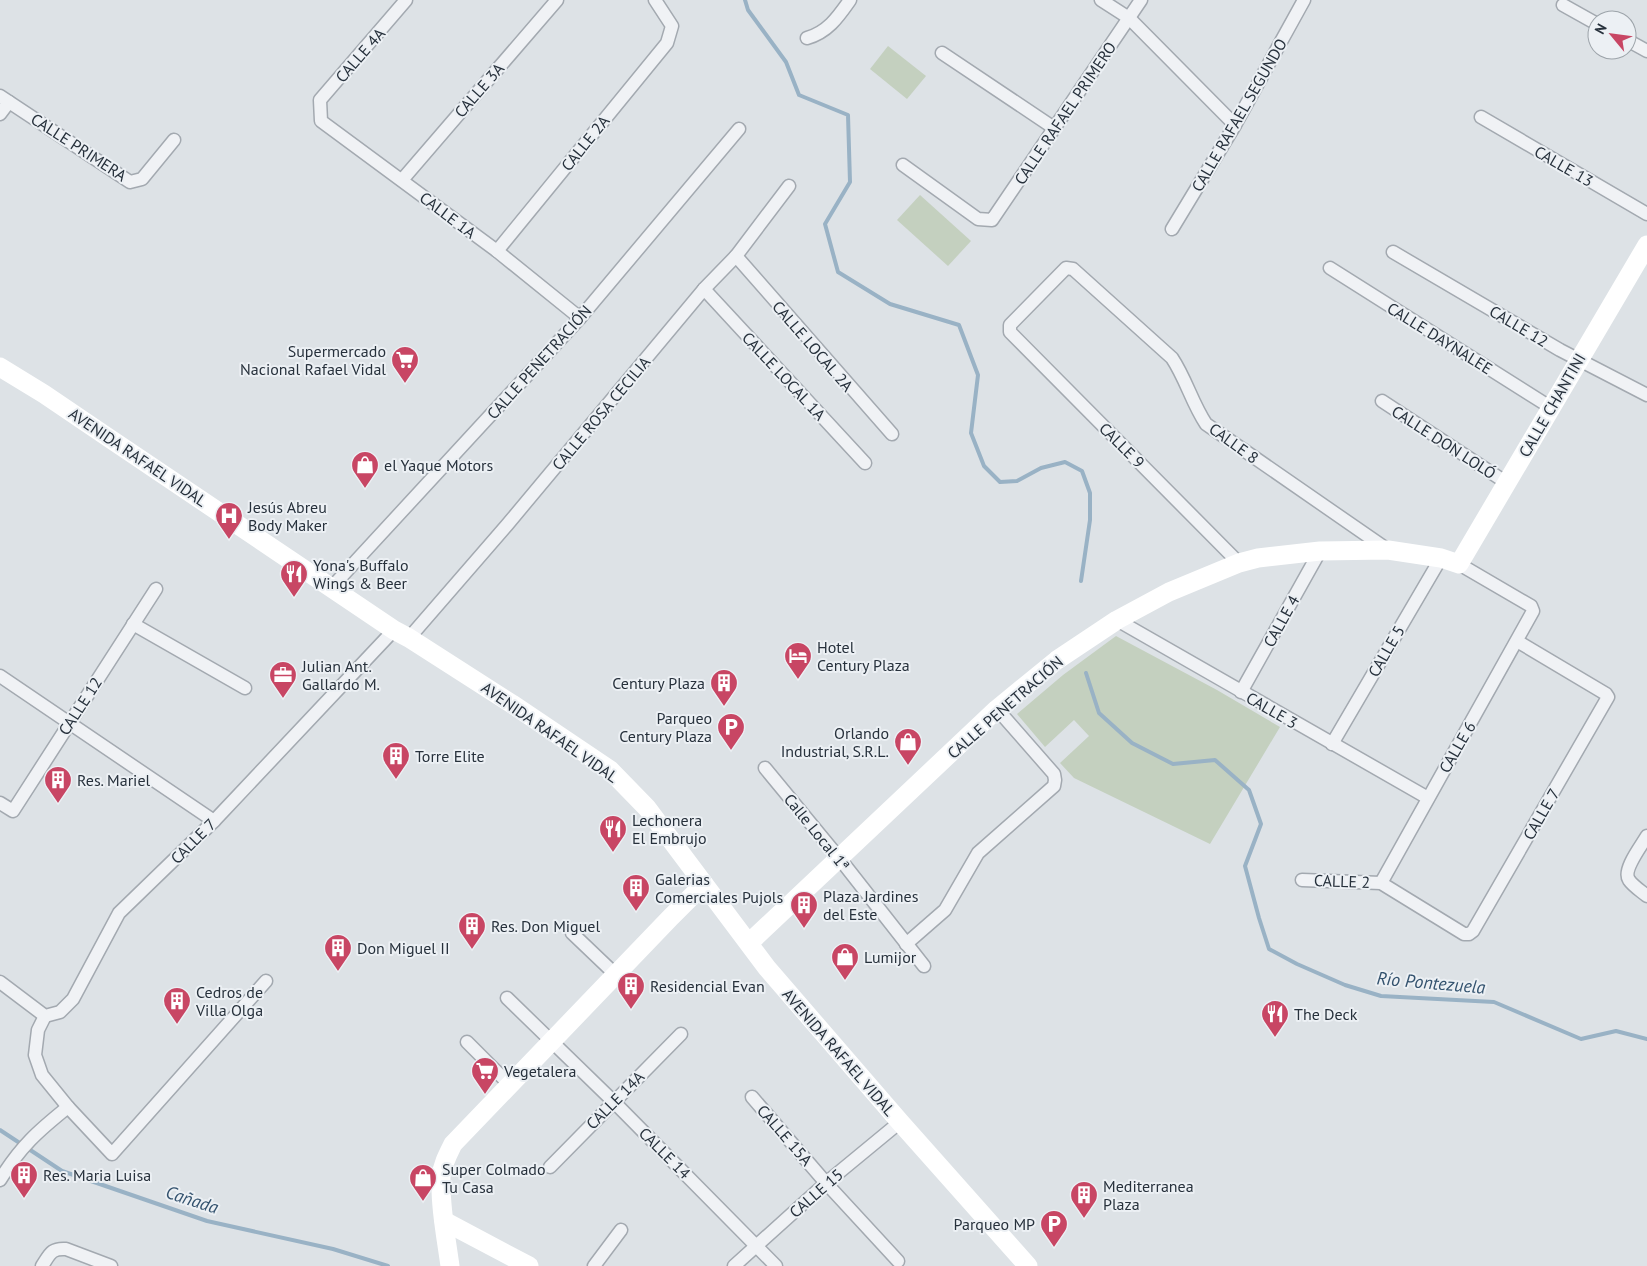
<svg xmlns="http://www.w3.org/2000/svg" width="1647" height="1266" viewBox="0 0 1647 1266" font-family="'PT Sans',sans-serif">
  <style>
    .green { fill: #c4d0bf }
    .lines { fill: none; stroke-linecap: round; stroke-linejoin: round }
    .stream { stroke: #99b2c5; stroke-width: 4 }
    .street-casing { stroke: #a3a9b0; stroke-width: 15 }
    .street { stroke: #f0f2f5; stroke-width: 12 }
    .secondary { stroke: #fff; stroke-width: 19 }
    .labels { text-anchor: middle; stroke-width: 4; stroke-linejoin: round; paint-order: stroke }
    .street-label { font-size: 16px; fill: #27313c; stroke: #ecf0f4 }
    .poi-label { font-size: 16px; fill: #27313c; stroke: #ecf0f4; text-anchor: start }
    .water-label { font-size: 18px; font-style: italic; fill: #33526e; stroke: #ecf0f4 }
  </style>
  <rect width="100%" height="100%" fill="#dde2e6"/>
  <!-- green -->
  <g class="green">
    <polygon points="888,46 926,76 907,99 870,69"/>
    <polygon points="920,195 971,241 948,266 897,220"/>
    <polygon points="1116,636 1217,690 1280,727 1210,844 1074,778 1060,763 1089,736 1074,720 1045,747 1017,714 1063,675"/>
  </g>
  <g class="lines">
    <!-- stream -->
    <g class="stream">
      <polyline points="745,0 748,10 786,62 799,95 848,115 850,182 825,224 838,272 890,304 959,325 978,375 971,433 984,466 1000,482 1017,481 1041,468 1065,462 1082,471 1090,493 1090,520 1081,581"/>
      <polyline points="1086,673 1099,713 1132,743 1173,764 1215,760 1249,790 1261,824 1245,866 1259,918 1269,949 1297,964 1345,985 1381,996 1494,1002 1581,1039 1616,1031 1647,1039"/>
      <polyline points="0,1130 62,1171 207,1221 333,1249 388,1266"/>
    </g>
    <defs>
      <g id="street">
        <polyline points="406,0 320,100 321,121 497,251 580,318"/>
        <polyline points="1101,0 1129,18 1235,125"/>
        <polyline points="1563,5 1597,24"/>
        <path d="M807,38C828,32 838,17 850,0"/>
        <polyline points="1627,40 1647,51"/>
        <polyline points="942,53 1054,128"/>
        <polyline points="0,96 130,182 142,179 174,140"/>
        <polyline points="0,114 9,102"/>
        <polyline points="1481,117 1647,214"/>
        <polyline points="903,165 978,219 992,220 1141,0"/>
        <polyline points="402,180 557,0"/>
        <polyline points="1172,229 1235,125 1304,0"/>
        <polyline points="497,251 667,43 672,26 655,0"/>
        <polyline points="1393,252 1560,350 1647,395"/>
        <polyline points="736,256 892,434"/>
        <polyline points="1330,268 1550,407"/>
        <polyline points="704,289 865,463"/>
        <polyline points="1382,401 1507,483"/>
        <path d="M1239,563L1010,332V325L1066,268L1073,269L1172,358C1186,379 1192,403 1206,424L1388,550"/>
        <polyline points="331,588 580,318 739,129"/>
        <polyline points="1117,620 1428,798"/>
        <polyline points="133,624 245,688"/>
        <polyline points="409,638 507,525 704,289 736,256 789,186"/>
        <polyline points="0,676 214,821"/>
        <polyline points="1241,692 1320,551"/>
        <polyline points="1332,744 1441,558"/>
        <polyline points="765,768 840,859 924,966"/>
        <polyline points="0,803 13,811 156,589"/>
        <path d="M1647,836C1642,845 1622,870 1629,880C1633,886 1641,891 1647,896"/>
        <polyline points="1302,880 1381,883 1464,934 1469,934 1473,931 1608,697 1606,694 1517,641"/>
        <polyline points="1381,883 1533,611 1531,606 1459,564"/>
        <polyline points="572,933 616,975"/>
        <polyline points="906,944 945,910 978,853 1054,786 1055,780 1054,774 997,709"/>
        <polyline points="0,982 45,1016 60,1012 73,999 119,913 214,821 394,630"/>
        <polyline points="507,998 614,1102 776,1266"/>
        <polyline points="45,1016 38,1030 35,1055 42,1075 68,1107 112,1154 266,981"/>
        <polyline points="467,1042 509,1084"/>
        <polyline points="752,1097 826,1183 898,1261"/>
        <polyline points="550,1167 681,1034"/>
        <path d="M0,1180C20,1147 38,1131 68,1107"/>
        <path d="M42,1266C50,1254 51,1248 66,1249L111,1266"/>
        <polyline points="594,1266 621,1230"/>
        <polyline points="734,1266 826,1183 900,1122"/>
      </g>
    </defs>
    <!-- street casing -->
    <use href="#street" class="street-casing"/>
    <!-- street -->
    <use href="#street" class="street"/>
    <!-- secondary -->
    <g class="secondary">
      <polyline points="0,367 44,394 103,434 394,630 409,638 512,704 610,770 647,808 767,968 900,1122 1028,1266"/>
      <polyline points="749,943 997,709 1057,660 1117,620 1169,592 1239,563 1258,558 1320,551 1388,550 1441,558 1459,564 1647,245"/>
      <polyline points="444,1221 529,1266"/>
      <path d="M450,1266C446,1237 440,1206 441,1177C442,1165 448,1154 453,1144L670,918L704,884"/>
    </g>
  </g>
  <!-- icons -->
  <defs>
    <symbol id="supermarket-pin" viewBox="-11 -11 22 30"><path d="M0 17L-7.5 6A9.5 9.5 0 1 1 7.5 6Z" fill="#c84664" stroke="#ecf0f4"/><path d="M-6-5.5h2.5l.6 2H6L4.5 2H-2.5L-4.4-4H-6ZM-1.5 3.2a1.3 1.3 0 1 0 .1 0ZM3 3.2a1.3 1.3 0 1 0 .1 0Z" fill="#fff"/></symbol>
    <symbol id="shop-pin" viewBox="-11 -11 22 30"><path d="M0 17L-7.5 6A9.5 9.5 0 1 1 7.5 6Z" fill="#c84664" stroke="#ecf0f4"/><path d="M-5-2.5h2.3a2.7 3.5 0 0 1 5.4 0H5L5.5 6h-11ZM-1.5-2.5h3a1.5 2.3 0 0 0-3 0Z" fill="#fff"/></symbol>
    <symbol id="hospital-pin" viewBox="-11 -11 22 30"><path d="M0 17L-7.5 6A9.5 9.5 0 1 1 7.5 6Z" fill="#c84664" stroke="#ecf0f4"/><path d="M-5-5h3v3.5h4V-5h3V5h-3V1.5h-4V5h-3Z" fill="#fff"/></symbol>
    <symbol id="restaurant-pin" viewBox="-11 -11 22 30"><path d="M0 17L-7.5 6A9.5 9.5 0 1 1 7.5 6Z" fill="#c84664" stroke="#ecf0f4"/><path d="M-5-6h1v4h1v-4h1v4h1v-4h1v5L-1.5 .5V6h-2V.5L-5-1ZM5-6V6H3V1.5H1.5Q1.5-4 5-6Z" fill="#fff"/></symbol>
    <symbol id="hotel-pin" viewBox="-11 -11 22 30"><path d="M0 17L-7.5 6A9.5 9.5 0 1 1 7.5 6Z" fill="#c84664" stroke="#ecf0f4"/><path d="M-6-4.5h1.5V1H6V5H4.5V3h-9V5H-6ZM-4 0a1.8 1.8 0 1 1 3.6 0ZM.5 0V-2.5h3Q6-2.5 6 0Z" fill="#fff"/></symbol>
    <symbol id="office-pin" viewBox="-11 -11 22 30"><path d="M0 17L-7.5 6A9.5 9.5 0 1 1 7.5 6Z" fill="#c84664" stroke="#ecf0f4"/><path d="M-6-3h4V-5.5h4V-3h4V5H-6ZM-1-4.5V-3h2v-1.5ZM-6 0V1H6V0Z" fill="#fff"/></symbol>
    <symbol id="building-pin" viewBox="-11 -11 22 30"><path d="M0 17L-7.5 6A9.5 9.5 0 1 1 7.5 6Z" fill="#c84664" stroke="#ecf0f4"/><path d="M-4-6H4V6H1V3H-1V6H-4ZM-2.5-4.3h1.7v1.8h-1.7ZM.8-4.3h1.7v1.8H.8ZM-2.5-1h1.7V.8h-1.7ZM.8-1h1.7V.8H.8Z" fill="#fff"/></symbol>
    <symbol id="parking-pin" viewBox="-11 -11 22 30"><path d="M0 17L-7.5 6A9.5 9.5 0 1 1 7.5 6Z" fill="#c84664" stroke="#ecf0f4"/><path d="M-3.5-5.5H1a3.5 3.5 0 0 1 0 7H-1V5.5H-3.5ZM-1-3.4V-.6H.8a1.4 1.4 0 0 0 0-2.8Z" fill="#fff"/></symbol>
  </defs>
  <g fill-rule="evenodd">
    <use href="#supermarket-pin" x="389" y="344" width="32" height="43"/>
    <use href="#shop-pin" x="349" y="449" width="32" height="43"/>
    <use href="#hospital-pin" x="213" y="500" width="32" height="43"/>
    <use href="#restaurant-pin" x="278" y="558" width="32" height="43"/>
    <use href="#hotel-pin" x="782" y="640" width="32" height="43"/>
    <use href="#office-pin" x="267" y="659" width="32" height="43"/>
    <use href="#building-pin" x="708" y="667" width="32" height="43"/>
    <use href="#parking-pin" x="715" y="711" width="32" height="43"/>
    <use href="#shop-pin" x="892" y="726" width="32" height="43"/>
    <use href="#building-pin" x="380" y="740" width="32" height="43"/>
    <use href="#building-pin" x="42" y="764" width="32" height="43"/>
    <use href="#restaurant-pin" x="597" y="813" width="32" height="43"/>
    <use href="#building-pin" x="620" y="872" width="32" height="43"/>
    <use href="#building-pin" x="788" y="889" width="32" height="43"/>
    <use href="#building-pin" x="456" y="910" width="32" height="43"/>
    <use href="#building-pin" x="322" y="932" width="32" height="43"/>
    <use href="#shop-pin" x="829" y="941" width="32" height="43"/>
    <use href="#building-pin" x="615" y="970" width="32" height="43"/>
    <use href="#building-pin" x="161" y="985" width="32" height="43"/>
    <use href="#restaurant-pin" x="1259" y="998" width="32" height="43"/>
    <use href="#supermarket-pin" x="469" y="1055" width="32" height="43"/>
    <use href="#building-pin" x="8" y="1159" width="32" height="43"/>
    <use href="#shop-pin" x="407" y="1162" width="32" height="43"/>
    <use href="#building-pin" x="1068" y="1179" width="32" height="43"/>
    <use href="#parking-pin" x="1038" y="1208" width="32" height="43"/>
  </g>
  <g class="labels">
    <!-- street labels -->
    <g class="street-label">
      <text transform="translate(360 55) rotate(-49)" y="6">CALLE 4A</text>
      <text transform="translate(479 90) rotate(-49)" y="6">CALLE 3A</text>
      <text transform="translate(1065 113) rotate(-56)" y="6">CALLE RAFAEL PRIMERO</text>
      <text transform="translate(1239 115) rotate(-60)" y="6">CALLE RAFAEL SEGUNDO</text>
      <text transform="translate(585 143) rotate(-51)" y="6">CALLE 2A</text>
      <text transform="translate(79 147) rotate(33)" y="6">CALLE PRIMERA</text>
      <text transform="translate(1564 166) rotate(30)" y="6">CALLE 13</text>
      <text transform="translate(448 215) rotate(37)" y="6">CALLE 1A</text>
      <text transform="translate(1519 326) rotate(31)" y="6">CALLE 12</text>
      <text transform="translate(1440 338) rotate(32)" y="6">CALLE DAYNALEE</text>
      <text transform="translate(813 346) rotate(49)" y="6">CALLE LOCAL 2A</text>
      <text transform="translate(539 362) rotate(-48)" y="6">CALLE PENETRACIÓN</text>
      <text transform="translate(784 376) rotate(47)" y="6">CALLE LOCAL 1A</text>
      <text transform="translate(1552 405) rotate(-60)" y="6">CALLE CHANTINI</text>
      <text transform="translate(601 413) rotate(-50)" y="6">CALLE ROSA CECILIA</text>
      <text transform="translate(1444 442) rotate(33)" y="6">CALLE DON LOLÓ</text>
      <text transform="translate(1234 443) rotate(36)" y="6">CALLE 8</text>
      <text transform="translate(1122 445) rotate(45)" y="6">CALLE 9</text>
      <text transform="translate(138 457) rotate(34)" y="6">AVENIDA RAFAEL VIDAL</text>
      <text transform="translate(1281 621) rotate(-61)" y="6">CALLE 4</text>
      <text transform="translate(1386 651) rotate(-60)" y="6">CALLE 5</text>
      <text transform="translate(80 706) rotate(-57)" y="6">CALLE 12</text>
      <text transform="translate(1005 707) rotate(-41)" y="6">CALLE PENETRACIÓN</text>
      <text transform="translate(1272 710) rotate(30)" y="6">CALLE 3</text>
      <text transform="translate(550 732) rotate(35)" y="6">AVENIDA RAFAEL VIDAL</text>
      <text transform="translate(1457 747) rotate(-60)" y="6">CALLE 6</text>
      <text transform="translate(1541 814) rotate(-60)" y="6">CALLE 7</text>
      <text transform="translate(817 832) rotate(51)" y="6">Calle Local 1ª</text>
      <text transform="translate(193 841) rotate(-45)" y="6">CALLE 7</text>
      <text transform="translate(1342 881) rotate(2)" y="6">CALLE 2</text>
      <text transform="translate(839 1052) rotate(49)" y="6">AVENIDA RAFAEL VIDAL</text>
      <text transform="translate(615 1100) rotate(-45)" y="6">CALLE 14A</text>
      <text transform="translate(785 1135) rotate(49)" y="6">CALLE 15A</text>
      <text transform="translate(665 1153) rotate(45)" y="6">CALLE 14</text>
      <text transform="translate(816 1193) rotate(-41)" y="6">CALLE 15</text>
    </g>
    <!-- poi labels -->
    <g class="poi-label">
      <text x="386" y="357" text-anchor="end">Supermercado<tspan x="386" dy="18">Nacional Rafael Vidal</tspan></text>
      <text x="384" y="471">el Yaque Motors</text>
      <text x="248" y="513">Jesús Abreu<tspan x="248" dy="18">Body Maker</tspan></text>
      <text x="313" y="571">Yona's Buffalo<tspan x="313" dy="18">Wings &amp; Beer</tspan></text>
      <text x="817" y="653">Hotel<tspan x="817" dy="18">Century Plaza</tspan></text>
      <text x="302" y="672">Julian Ant.<tspan x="302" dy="18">Gallardo M.</tspan></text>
      <text x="705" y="689" text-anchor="end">Century Plaza</text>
      <text x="712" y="724" text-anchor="end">Parqueo<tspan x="712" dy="18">Century Plaza</tspan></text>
      <text x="889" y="739" text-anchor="end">Orlando<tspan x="889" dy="18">Industrial, S.R.L.</tspan></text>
      <text x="415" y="762">Torre Elite</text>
      <text x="77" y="786">Res. Mariel</text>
      <text x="632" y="826">Lechonera<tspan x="632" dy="18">El Embrujo</tspan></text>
      <text x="655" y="885">Galerias<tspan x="655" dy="18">Comerciales Pujols</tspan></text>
      <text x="823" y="902">Plaza Jardines<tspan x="823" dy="18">del Este</tspan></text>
      <text x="491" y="932">Res. Don Miguel</text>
      <text x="357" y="954">Don Miguel II</text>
      <text x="864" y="963">Lumijor</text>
      <text x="650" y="992">Residencial Evan</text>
      <text x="196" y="998">Cedros de<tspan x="196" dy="18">Villa Olga</tspan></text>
      <text x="1294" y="1020">The Deck</text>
      <text x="504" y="1077">Vegetalera</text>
      <text x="442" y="1175">Super Colmado<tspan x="442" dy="18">Tu Casa</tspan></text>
      <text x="43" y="1181">Res. Maria Luisa</text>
      <text x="1103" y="1192">Mediterranea<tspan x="1103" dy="18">Plaza</tspan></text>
      <text x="1035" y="1230" text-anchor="end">Parqueo MP</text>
    </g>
    <!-- water labels -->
    <g class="water-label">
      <text transform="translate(1431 983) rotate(5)" y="6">Río Pontezuela</text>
      <text transform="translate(192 1200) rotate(18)" y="6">Cañada</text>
    </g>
  </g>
  <!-- north arrow -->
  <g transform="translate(1612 35) rotate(299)"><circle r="24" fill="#ecf0f4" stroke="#9da4aa"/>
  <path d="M0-4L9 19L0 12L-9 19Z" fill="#c84664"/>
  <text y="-8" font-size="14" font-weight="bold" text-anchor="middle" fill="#27313c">N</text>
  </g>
</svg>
